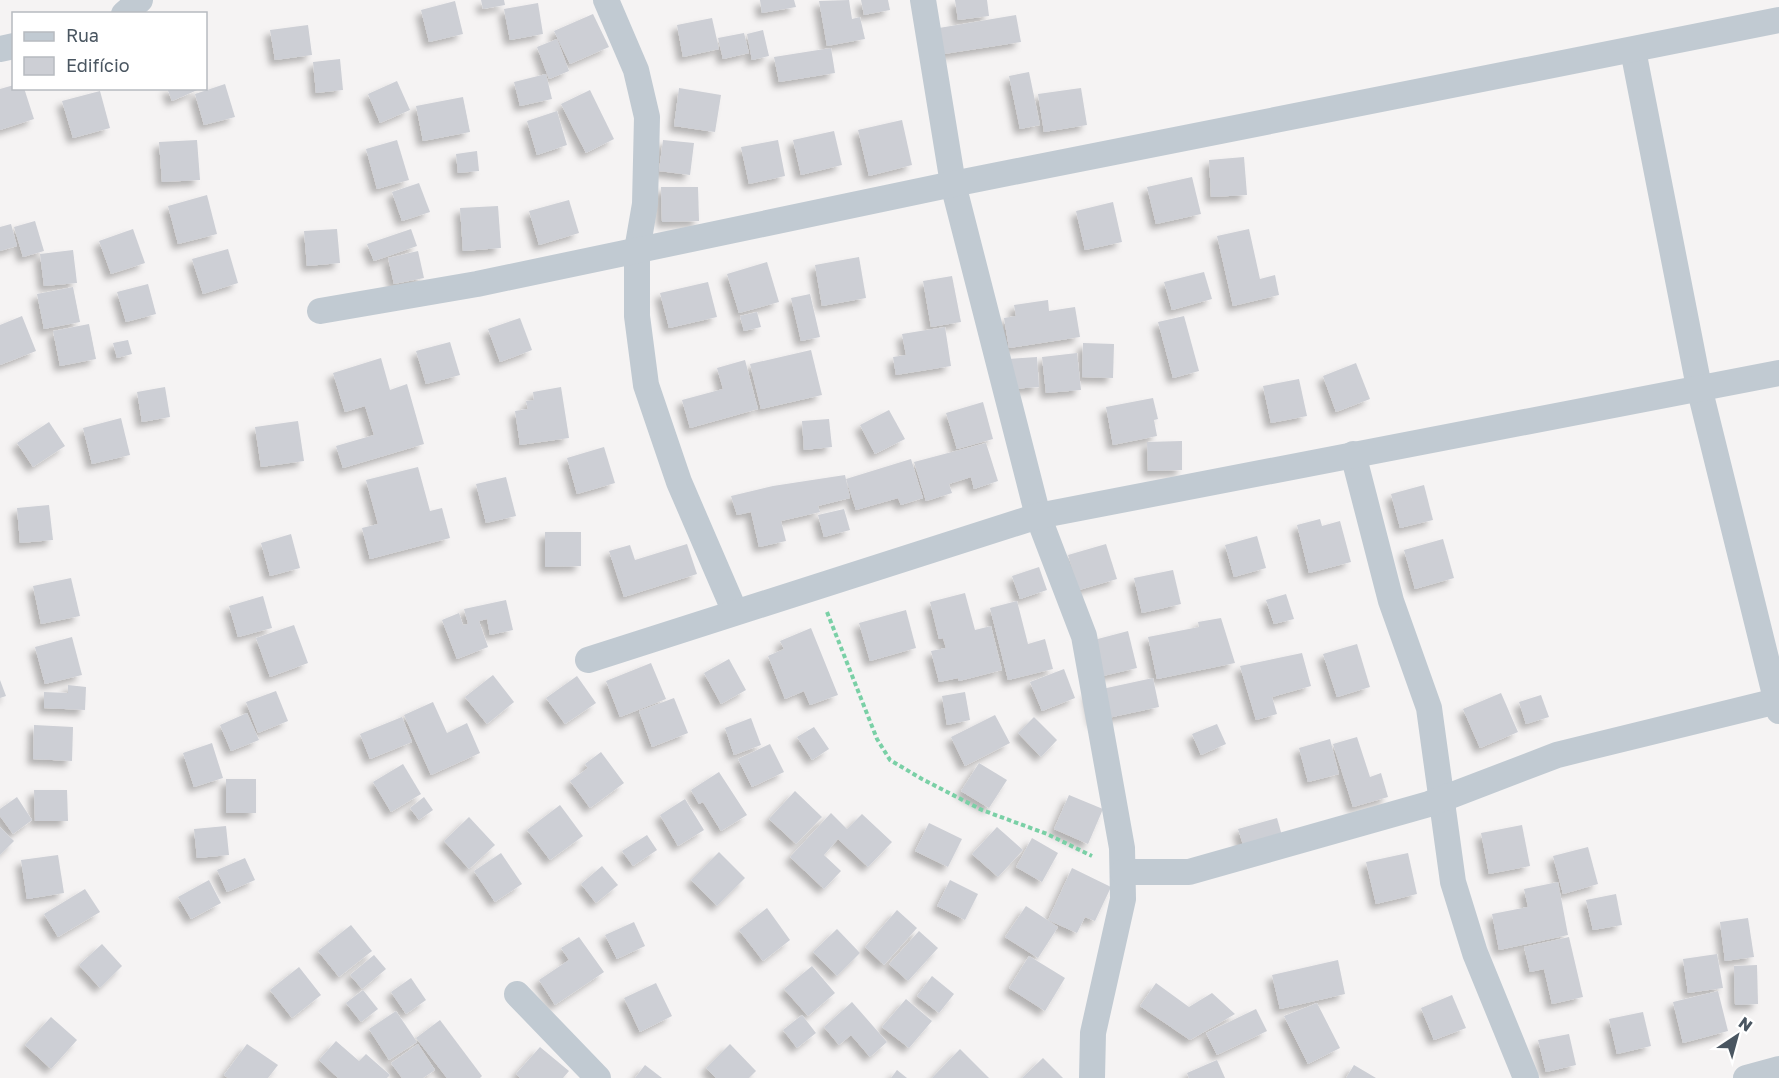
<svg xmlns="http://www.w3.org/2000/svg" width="1779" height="1078" viewBox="0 0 1779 1078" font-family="'Golos Text',sans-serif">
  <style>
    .building { fill: #cdcfd5; filter: url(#shadow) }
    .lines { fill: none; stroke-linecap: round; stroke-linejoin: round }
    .path { stroke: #7ad0a6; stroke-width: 4; stroke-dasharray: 4.5 3; stroke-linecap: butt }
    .street { stroke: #c1cad2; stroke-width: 26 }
  </style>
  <defs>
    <filter id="shadow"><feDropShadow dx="-5.5" dy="5.5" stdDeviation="3" flood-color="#0004"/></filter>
  </defs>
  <rect width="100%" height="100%" fill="#f5f3f3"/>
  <!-- building -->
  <g class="building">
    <polygon points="481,0 504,0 505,5 483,9"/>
    <polygon points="760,0 794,0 796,7 762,13"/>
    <polygon points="849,0 852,19 860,17 865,39 827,46 819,1"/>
    <polygon points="861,0 888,0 890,10 864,15"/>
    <polygon points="955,0 987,0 989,16 958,20"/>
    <polygon points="455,1 463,34 429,42 421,10"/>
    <polygon points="538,3 543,34 510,40 504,9"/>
    <polygon points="593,14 609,47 570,64 554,31"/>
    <polygon points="1016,15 1021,42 944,54 939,28"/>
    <polygon points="712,18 719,49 683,57 677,25"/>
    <polygon points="308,25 312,55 275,60 270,30"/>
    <polygon points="763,30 769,56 752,60 747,34"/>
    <polygon points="744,33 749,53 723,59 718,38"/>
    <polygon points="557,39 569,71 549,79 537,47"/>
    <polygon points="831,48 835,73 779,82 774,57"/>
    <polygon points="340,59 343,90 316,93 313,62"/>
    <polygon points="1029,72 1040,125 1020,129 1009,76"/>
    <polygon points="546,74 552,99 520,106 514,82"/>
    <polygon points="397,81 410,110 380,123 368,94"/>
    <polygon points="225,84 235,117 204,125 195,94"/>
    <polygon points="14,85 14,88 24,88 34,119 0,130 0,89"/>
    <polygon points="167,88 202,88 172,101"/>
    <polygon points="679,88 721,95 715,132 674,126"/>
    <polygon points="1081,88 1087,125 1044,132 1038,94"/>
    <polygon points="590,90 614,139 586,153 561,104"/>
    <polygon points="100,91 110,128 73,138 62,101"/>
    <polygon points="463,97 470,132 423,141 416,106"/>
    <polygon points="557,111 567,145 537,155 527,121"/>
    <polygon points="902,120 912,165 869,176 858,130"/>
    <polygon points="834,131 842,165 801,175 793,140"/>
    <polygon points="197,140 200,180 162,182 159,142"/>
    <polygon points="397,140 409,180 377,189 366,149"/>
    <polygon points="663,140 694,143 690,175 659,171"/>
    <polygon points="778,140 785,176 749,184 741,147"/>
    <polygon points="477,151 479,171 458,173 456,154"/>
    <polygon points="1244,157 1247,195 1211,197 1209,160"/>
    <polygon points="1192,177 1201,214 1156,224 1147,187"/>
    <polygon points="419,183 430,212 402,221 392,192"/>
    <polygon points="661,187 698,187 699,221 662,222"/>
    <polygon points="207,195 217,234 178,244 168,206"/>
    <polygon points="569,200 579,233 539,245 529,211"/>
    <polygon points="1113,202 1122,242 1085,250 1076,211"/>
    <polygon points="498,206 501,248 463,251 460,208"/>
    <polygon points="35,221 44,251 23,257 14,227"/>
    <polygon points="11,224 17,246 0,251 0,227"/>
    <polygon points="133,229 145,263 111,274 99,241"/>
    <polygon points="337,229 340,263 307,266 304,231"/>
    <polygon points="411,229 417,246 374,261 367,244"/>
    <polygon points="1249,229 1260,279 1275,275 1279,295 1233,306 1217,236"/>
    <polygon points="228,249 238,283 203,294 192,259"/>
    <polygon points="73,250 77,283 44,286 40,254"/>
    <polygon points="418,251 424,278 394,284 388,258"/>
    <polygon points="859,257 866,298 822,306 815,265"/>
    <polygon points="767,262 779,302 739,313 727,274"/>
    <polygon points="1204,272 1212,299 1172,310 1164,282"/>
    <polygon points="952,276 961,322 931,327 923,281"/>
    <polygon points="708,282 717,317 669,328 660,293"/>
    <polygon points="148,284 156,314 126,322 117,292"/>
    <polygon points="73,287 80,322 44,329 37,294"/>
    <polygon points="810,294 820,337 801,341 791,298"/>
    <polygon points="1048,300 1049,311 1075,307 1080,337 1009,348 1004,318 1016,316 1014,305"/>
    <polygon points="757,312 761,327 744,331 740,316"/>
    <polygon points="22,316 36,351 0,365 0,325"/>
    <polygon points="1184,316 1199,371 1173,378 1158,322"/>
    <polygon points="520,318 532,350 500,362 488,329"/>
    <polygon points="89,324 96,359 60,366 53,331"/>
    <polygon points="945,327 951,366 896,375 893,357 906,355 902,334"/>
    <polygon points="128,340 132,354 117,358 113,343"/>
    <polygon points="450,342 460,375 426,384 416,351"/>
    <polygon points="1083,343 1114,344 1113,378 1082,377"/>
    <polygon points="811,350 822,395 761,409 750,364"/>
    <polygon points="1077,353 1081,390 1046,393 1042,357"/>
    <polygon points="1037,357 1039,387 1010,389 1007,359"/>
    <polygon points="381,358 390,390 407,384 424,444 343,468 336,446 374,435 365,406 345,412 333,373"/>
    <polygon points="745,360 758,409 690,428 682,400 723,389 717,368"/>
    <polygon points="1356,363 1370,399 1336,412 1323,376"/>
    <polygon points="1299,379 1307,416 1271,423 1263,386"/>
    <polygon points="165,387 170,417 142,422 137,392"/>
    <polygon points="561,387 569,438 520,445 515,411 528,409 526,401 534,400 533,392"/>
    <polygon points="1153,398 1158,419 1154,420 1157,436 1113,445 1106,407"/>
    <polygon points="983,402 993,439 957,449 946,413"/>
    <polygon points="889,410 905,439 875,454 860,425"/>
    <polygon points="121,418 130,455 92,464 83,428"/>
    <polygon points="829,419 832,447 804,450 802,421"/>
    <polygon points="298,421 304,461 261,467 255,427"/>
    <polygon points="49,422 65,446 33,467 17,443"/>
    <polygon points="1182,441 1182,470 1148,471 1147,442"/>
    <polygon points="986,443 998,481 974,489 971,477 949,484 952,493 926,501 914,462"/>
    <polygon points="604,447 615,483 577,494 567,458"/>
    <polygon points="911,459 923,498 901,505 898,498 856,510 846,479"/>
    <polygon points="418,467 430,511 442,508 450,538 370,559 362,528 378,524 366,480"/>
    <polygon points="845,475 850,498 818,506 820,512 781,521 786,541 759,547 751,512 737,515 731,496 773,486"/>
    <polygon points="506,477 516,516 486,523 476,484"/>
    <polygon points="1424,485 1433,520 1400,528 1391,494"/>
    <polygon points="49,505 53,540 20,543 17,508"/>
    <polygon points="844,509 850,530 824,537 818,515"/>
    <polygon points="1320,519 1322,526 1340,521 1351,562 1309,573 1297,525"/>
    <polygon points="545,532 581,532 581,566 545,567"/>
    <polygon points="291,534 300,568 270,576 261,543"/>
    <polygon points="1257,536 1266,568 1234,577 1225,545"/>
    <polygon points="1443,539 1454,578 1415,589 1404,550"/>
    <polygon points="687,544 697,574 624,597 609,551 630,545 635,560"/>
    <polygon points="1106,544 1117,579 1079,590 1068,555"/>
    <polygon points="1039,567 1047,590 1020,599 1012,576"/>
    <polygon points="1173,570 1181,604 1142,613 1134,578"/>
    <polygon points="71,578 80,616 41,624 33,586"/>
    <polygon points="965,593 975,630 991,626 1002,670 959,681 958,678 939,682 931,651 946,648 943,638 939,639 930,602"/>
    <polygon points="1286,594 1294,619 1274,624 1266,600"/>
    <polygon points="263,596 272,628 238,637 229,606"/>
    <polygon points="506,600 513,630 490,635 487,619 479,621 488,647 457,659 442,620 459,613 463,625 468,624 464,609"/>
    <polygon points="1017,601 1028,644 1045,639 1053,669 1008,680 990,608"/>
    <polygon points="906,610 916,648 870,661 859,623"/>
    <polygon points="1221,618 1235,663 1157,679 1148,637 1199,627 1198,622"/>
    <polygon points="294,625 308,663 270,677 256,638"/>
    <polygon points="811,628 838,695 810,705 804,691 785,699 768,656 784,649 780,641"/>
    <polygon points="1128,631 1137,668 1103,676 1094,640"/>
    <polygon points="72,637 82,675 45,684 35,647"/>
    <polygon points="1357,644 1370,687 1337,697 1323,654"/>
    <polygon points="1302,653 1311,686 1272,697 1277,714 1256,720 1240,666"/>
    <polygon points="729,659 746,690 721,704 704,673"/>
    <polygon points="651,663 666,699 620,717 606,681"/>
    <polygon points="1064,669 1075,698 1042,711 1030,682"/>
    <polygon points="493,675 514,702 487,724 465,697"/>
    <polygon points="577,676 596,703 565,724 546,698"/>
    <polygon points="1153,678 1159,707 1094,721 1088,692"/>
    <polygon points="0,680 6,696 0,698"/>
    <polygon points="68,685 86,687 85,710 44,708 44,692 68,693"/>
    <polygon points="276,691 288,721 258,733 246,702"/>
    <polygon points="965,692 970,720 947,725 942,696"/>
    <polygon points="1501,693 1518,732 1480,748 1463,709"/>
    <polygon points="1541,695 1549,717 1526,724 1519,702"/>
    <polygon points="674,698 688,733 652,747 639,711"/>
    <polygon points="433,702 447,733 467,723 480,753 431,775 404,715"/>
    <polygon points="247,713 259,740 231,751 220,725"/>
    <polygon points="995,715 1010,743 965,766 951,737"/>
    <polygon points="402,717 412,742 370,759 360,734"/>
    <polygon points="1034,717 1057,740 1041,757 1018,733"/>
    <polygon points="751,718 761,745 734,755 725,728"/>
    <polygon points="1217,724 1226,744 1201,755 1192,734"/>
    <polygon points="34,725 73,727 72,761 33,759"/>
    <polygon points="814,727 829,749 812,760 797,737"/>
    <polygon points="1357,737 1370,777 1381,773 1388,797 1353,807 1333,744"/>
    <polygon points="1330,739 1339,774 1308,782 1299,748"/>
    <polygon points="212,743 223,778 194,787 183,753"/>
    <polygon points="770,744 784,772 752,787 738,759"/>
    <polygon points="601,752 624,783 590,808 570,781 588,768 585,764"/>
    <polygon points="979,763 1007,780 989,808 961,791"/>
    <polygon points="403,764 421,794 391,812 373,782"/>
    <polygon points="719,772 747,815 721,831 703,802 699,804 691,790"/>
    <rect x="226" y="779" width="30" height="34"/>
    <polygon points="34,790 67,790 68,821 35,821"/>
    <polygon points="795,791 822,817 796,844 769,819"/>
    <polygon points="1069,795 1103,809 1088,844 1054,829"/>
    <polygon points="17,797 32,820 13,834 0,816 0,809"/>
    <polygon points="424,797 433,810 419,820 410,808"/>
    <polygon points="685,799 704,830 678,846 660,815"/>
    <polygon points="560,805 583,836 550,860 527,830"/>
    <polygon points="831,813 847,829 862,814 892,842 868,867 838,839 824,855 841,871 824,889 790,857"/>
    <polygon points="469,817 495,845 469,869 444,841"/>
    <polygon points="1277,818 1284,843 1246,854 1238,829"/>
    <polygon points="929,823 962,839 948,867 915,851"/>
    <polygon points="1522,825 1530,866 1489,874 1481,833"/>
    <polygon points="226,826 229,855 197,858 194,829"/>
    <polygon points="0,827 14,841 0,855"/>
    <polygon points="997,827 1023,850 998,877 972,854"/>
    <polygon points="647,835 657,850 633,866 622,851"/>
    <polygon points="1032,838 1058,853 1042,882 1016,867"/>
    <polygon points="1588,847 1598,884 1563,894 1553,856"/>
    <polygon points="719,852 745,878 717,906 691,880"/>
    <polygon points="501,853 522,884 495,902 474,871"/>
    <polygon points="1408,853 1417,894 1376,904 1366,862"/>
    <polygon points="58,855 64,893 27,899 21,860"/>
    <polygon points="245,858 255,880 227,892 217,870"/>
    <polygon points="602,866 618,885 596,903 581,884"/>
    <polygon points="1072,868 1111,887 1095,921 1085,917 1077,933 1048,920"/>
    <polygon points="209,880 221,903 191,919 178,897"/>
    <polygon points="950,880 978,894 965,920 937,906"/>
    <polygon points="1558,882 1568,935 1499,950 1492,914 1528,907 1524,889"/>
    <polygon points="85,889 100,912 58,937 44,914"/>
    <polygon points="1616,894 1622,925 1593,930 1586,900"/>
    <polygon points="1026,906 1058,927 1038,958 1005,937"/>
    <polygon points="767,908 790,940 763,961 739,930"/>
    <polygon points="897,910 917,928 884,965 865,947"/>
    <polygon points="1748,918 1754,957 1725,961 1720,922"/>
    <polygon points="634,922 645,946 617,959 605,935"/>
    <polygon points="351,925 372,951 339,977 318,951"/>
    <polygon points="837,929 860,953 837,976 813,952"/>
    <polygon points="919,931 938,948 908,981 889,964"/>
    <polygon points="579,937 604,972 555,1005 539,980 569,960 561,948"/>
    <polygon points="1569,937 1583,997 1552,1004 1544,969 1530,972 1524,947"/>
    <polygon points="102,944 122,966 100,988 79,965"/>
    <polygon points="1717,954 1723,988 1688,993 1683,959"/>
    <polygon points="374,955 386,969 362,989 350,975"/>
    <polygon points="1029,956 1065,978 1045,1011 1009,988"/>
    <polygon points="1338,960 1345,994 1280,1009 1272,975"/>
    <polygon points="1757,965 1758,1004 1735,1005 1734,966"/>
    <polygon points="812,966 835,993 808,1016 784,989"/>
    <polygon points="299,967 321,995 292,1018 270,990"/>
    <polygon points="932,976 954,994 939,1013 917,996"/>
    <polygon points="411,978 426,1000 406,1014 391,992"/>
    <polygon points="656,983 672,1016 640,1032 624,998"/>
    <polygon points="1156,983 1189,1007 1212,993 1235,1014 1190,1040 1140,1006"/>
    <polygon points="363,990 378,1009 361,1022 346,1003"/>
    <polygon points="1718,991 1728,1031 1683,1043 1673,1002"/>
    <polygon points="1452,995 1466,1028 1434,1040 1421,1008"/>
    <polygon points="906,999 932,1021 909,1048 882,1027"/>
    <polygon points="852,1002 887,1042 870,1057 851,1035 839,1045 824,1027"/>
    <polygon points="1317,1003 1340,1048 1308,1064 1284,1016"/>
    <polygon points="1256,1009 1267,1031 1217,1055 1206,1033"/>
    <polygon points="396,1011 417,1042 389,1060 369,1029"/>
    <polygon points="1643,1012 1651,1046 1617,1054 1609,1019"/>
    <polygon points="802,1015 816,1033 797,1048 783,1030"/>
    <polygon points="51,1017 77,1040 51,1069 25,1045"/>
    <polygon points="440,1020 482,1076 480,1078 447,1078 416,1038"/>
    <polygon points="1569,1034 1576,1065 1546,1072 1538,1040"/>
    <polygon points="336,1041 359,1061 366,1054 390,1075 387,1078 338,1078 319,1060"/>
    <polygon points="247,1044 278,1065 268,1078 228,1078 224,1075"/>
    <polygon points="418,1044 435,1070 423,1078 402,1078 391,1063"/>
    <polygon points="730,1044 756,1071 749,1078 716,1078 706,1068"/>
    <polygon points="540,1047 569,1071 563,1078 520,1078 516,1074"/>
    <polygon points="960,1049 989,1078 932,1078"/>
    <polygon points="1043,1058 1063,1078 1022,1078"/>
    <polygon points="1217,1060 1225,1078 1189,1078 1187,1073"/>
    <polygon points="645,1065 662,1078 635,1078"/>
    <polygon points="1354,1065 1376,1078 1346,1078"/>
    <polygon points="897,1070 907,1078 891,1078"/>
  </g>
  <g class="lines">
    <!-- path -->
    <polyline class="path" points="827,612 877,739 890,760 922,779 982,810 1047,834 1092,856"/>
    <!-- street -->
    <g class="street">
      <polyline points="606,0 636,70 647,117 645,204 637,250 637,316 646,385 679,482 735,612"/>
      <polyline points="923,0 953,184 1038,516 1084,636 1122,848 1123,899 1093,1033 1092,1078"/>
      <polyline points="124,14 140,0"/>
      <polyline points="0,49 14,46"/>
      <polyline points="1633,50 1699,387 1779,711"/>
      <polyline points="320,311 477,284 953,184 1779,20"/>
      <polyline points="1353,454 1391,601 1429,708 1453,882 1475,953 1526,1078"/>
      <polyline points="588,660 1038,516 1779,373"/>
      <polyline points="1123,872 1189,872 1429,804 1557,755 1777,701"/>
      <polyline points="517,994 598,1078"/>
      <polyline points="1746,1078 1779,1069"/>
    </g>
  </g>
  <!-- legend -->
  <rect x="12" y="12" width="195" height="78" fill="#ffffff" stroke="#b7bbc0" stroke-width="1.5"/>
  <rect x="24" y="32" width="30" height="9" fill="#c1cad2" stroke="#b7bbc0" stroke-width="1.5"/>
  <text x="66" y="42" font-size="18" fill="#4a5661">Rua</text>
  <rect x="24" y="57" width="30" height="18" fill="#cdcfd5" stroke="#b7bbc0" stroke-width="1.5"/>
  <text x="66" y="72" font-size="18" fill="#4a5661">Edifício</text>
  <!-- north arrow -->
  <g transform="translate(1737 1036) rotate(36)" stroke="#ffffff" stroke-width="4.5" paint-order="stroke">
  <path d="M0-4.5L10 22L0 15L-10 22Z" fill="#4a5661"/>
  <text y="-9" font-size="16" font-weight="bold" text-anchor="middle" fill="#4a5661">N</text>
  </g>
</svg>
